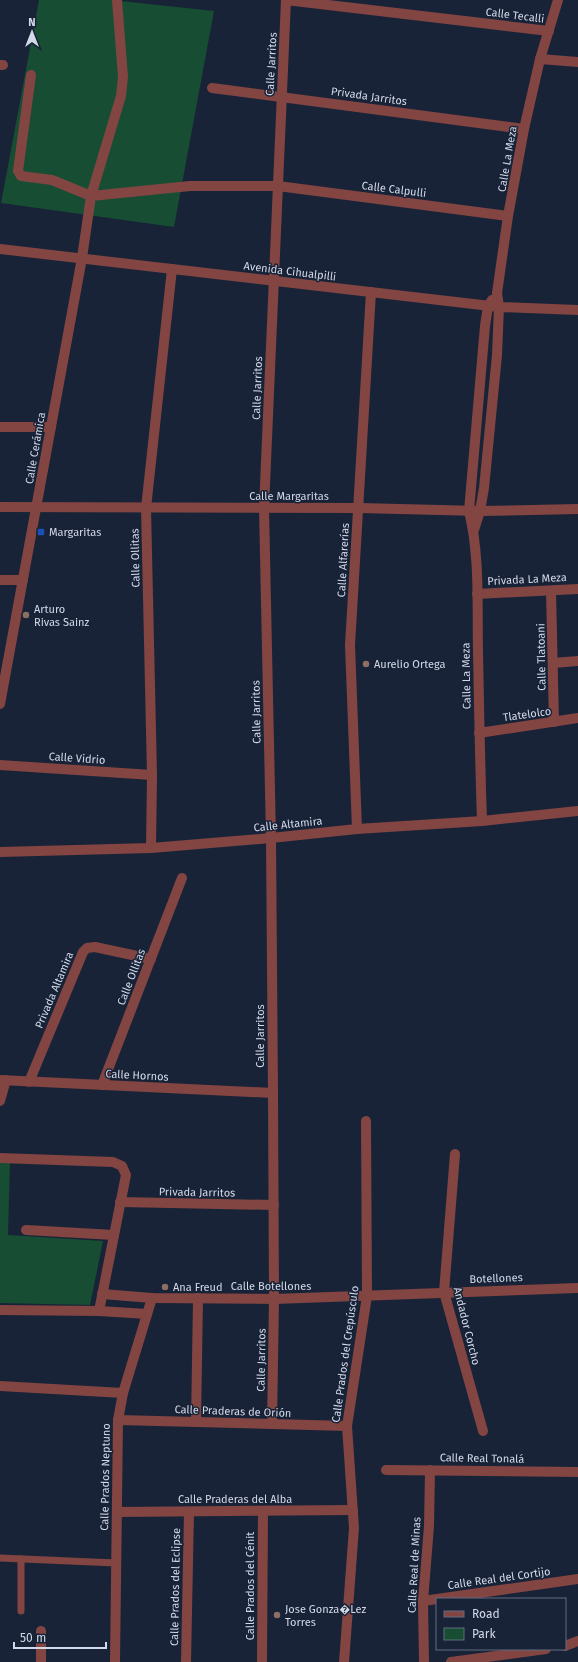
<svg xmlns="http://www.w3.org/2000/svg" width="578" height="1662" viewBox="0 0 578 1662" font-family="'Fira Sans',sans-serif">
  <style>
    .green { fill: #174d33 }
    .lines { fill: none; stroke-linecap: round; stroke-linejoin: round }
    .lane { stroke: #824542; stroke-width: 7 }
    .street { stroke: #824542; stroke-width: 10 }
    .transit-dot { fill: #1a4fb4; stroke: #182338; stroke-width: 1.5 }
    .education-dot { fill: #8d6e63; stroke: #182338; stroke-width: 1.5 }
    .labels { text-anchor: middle; stroke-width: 3; stroke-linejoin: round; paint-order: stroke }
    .street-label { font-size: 11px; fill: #d2d9e8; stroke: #182338 }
    .poi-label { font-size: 11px; fill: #d2d9e8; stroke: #182338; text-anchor: start }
  </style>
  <rect width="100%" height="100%" fill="#182338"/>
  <!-- green -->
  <g class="green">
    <polygon points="39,0 111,0 214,11 174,227 1,203"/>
    <polygon points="0,1163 10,1163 8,1235 103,1241 90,1305 0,1303"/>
  </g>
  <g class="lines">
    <!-- lane -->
    <g class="lane">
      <polyline points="0,1558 116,1563"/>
      <polyline points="21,1559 21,1611"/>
    </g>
    <!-- street -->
    <g class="street">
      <polyline points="286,0 549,31"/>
      <polyline points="540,59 578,62"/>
      <polyline points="0,65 3,65"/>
      <polyline points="31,75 18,171 21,176 52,180 91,196 190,186 278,186 508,216"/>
      <polyline points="212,88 524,129"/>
      <polyline points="0,249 499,307 578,310"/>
      <polyline points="0,427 51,427"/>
      <polyline points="0,507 359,508 480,511 578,509"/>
      <polyline points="474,530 480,511 484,488 497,355 499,307 497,293 508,216 524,129 540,59 558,0"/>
      <polyline points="0,580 23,580"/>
      <polyline points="551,591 554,722"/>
      <polyline points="477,594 578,589"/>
      <polyline points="553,663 578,661"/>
      <polyline points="0,704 82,258 91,196 121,96 123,77 117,0"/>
      <polyline points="479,733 578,718"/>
      <polyline points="0,765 152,775"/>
      <path d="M482,821C480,764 479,707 478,650C477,604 480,556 469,511L485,326L488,306L492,300"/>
      <polyline points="357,829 350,645 371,292"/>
      <polyline points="151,848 152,775 146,508 172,269"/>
      <polyline points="0,852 151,848 271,838 357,829 482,821 578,811"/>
      <polyline points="0,1080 273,1093"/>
      <polyline points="29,1082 83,952 87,948 95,947 151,959"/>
      <polyline points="102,1085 182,878"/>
      <polyline points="0,1101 6,1080"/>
      <polyline points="455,1154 444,1292 483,1431"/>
      <polyline points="0,1158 113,1162 122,1166 126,1175 99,1311"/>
      <polyline points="120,1202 274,1205"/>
      <polyline points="26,1230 114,1235"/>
      <polyline points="102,1294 152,1298 274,1299 578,1288"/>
      <polyline points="0,1310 99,1311 147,1314"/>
      <polyline points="0,1386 123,1393"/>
      <polyline points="118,1420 347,1426"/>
      <polyline points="196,1422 198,1298"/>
      <polyline points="272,1424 274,1299 273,1093 271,838 264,508 286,0"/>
      <polyline points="386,1470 578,1472"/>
      <polyline points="117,1512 353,1510"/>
      <polyline points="423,1601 578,1579"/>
      <polyline points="565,1646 578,1641"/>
      <polyline points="41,1662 41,1631"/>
      <polyline points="115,1662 118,1420 123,1393 152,1298"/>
      <polyline points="186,1662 189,1512"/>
      <polyline points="262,1662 263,1511"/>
      <polyline points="344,1662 354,1528 347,1426 367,1296 366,1121"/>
      <polyline points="424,1662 423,1601 429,1526 430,1470"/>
      <polyline points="451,1662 546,1649"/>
    </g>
  </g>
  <!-- markers -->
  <rect class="transit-dot" x="37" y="528" width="8" height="8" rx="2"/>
  <g class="education-dot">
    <circle cx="26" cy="615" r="4"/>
    <circle cx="366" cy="664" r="4"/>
    <circle cx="165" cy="1287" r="4"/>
    <circle cx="277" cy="1615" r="4"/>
  </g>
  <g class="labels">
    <!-- street labels -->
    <g class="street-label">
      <text transform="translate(515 15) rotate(7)" y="4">Calle Tecalli</text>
      <text transform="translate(271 64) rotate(-87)" y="4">Calle Jarritos</text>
      <text transform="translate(369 96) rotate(8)" y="4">Privada Jarritos</text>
      <text transform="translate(507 159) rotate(-80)" y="4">Calle La Meza</text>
      <text transform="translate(394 189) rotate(7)" y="4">Calle Calpulli</text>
      <text transform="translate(290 271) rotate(7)" y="4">Avenida Cihualpilli</text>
      <text transform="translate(257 388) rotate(-88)" y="4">Calle Jarritos</text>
      <text transform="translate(35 448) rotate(-80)" y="4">Calle Cerámica</text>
      <text x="289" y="500">Calle Margaritas</text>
      <text transform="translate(135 558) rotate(-91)" y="4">Calle Ollitas</text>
      <text transform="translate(343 560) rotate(-87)" y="4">Calle Alfarerías</text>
      <text transform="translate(527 579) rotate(-3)" y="4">Privada La Meza</text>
      <text transform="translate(541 657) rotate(-91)" y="4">Calle Tlatoani</text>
      <text transform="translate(466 676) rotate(-91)" y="4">Calle La Meza</text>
      <text transform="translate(256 712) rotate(-91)" y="4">Calle Jarritos</text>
      <text transform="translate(527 714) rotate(-8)" y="4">Tlatelolco</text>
      <text transform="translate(77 758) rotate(4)" y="4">Calle Vidrio</text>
      <text transform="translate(288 824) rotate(-6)" y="4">Calle Altamira</text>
      <text transform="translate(131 977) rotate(-69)" y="4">Calle Ollitas</text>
      <text transform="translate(54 990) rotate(-67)" y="4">Privada Altamira</text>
      <text transform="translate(260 1036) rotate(-90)" y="4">Calle Jarritos</text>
      <text transform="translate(137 1075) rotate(3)" y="4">Calle Hornos</text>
      <text transform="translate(197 1192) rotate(1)" y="4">Privada Jarritos</text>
      <text transform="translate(496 1278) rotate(-2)" y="4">Botellones</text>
      <text x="271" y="1290">Calle Botellones</text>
      <text transform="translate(467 1326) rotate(76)" y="4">Andador Corcho</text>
      <text transform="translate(345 1354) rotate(-82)" y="4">Calle Prados del Crepúsculo</text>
      <text transform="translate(261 1360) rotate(-89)" y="4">Calle Jarritos</text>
      <text transform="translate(233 1411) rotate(2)" y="4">Calle Praderas de Orión</text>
      <text transform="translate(482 1458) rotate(1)" y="4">Calle Real Tonalá</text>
      <text transform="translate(105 1477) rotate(-89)" y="4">Calle Prados Neptuno</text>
      <text x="235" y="1503">Calle Praderas del Alba</text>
      <text transform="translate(414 1565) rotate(-87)" y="4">Calle Real de Minas</text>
      <text transform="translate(499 1578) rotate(-8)" y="4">Calle Real del Cortijo</text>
      <text transform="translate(250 1586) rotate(-90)" y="4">Calle Prados del Cénit</text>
      <text transform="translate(175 1587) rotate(-89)" y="4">Calle Prados del Eclipse</text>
    </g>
    <!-- poi labels -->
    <g class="poi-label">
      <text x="49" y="536">Margaritas</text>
      <text x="34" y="613">Arturo<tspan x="34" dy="13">Rivas Sainz</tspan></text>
      <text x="374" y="668">Aurelio Ortega</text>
      <text x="173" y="1291">Ana Freud</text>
      <text x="285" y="1613">Jose Gonza�Lez<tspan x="285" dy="13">Torres</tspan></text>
    </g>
  </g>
  <!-- legend -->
  <rect x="436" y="1598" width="130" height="52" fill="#182338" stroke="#626c7e"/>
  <rect x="444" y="1611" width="20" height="6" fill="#824542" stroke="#626c7e"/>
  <text x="472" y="1618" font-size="12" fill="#d2d9e8">Road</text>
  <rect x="444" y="1628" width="20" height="12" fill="#174d33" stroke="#626c7e"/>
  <text x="472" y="1638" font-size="12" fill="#d2d9e8">Park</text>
  <!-- north arrow -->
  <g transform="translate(32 32)" stroke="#182338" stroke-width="3" paint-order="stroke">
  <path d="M0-3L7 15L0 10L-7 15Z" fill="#d2d9e8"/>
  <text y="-6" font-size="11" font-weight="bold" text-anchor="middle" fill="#d2d9e8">N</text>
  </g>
  <!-- scale -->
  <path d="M14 1642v6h92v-6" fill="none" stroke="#d2d9e8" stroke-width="2"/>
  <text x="20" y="1642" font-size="12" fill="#d2d9e8" stroke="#182338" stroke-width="3" paint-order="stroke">50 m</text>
</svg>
